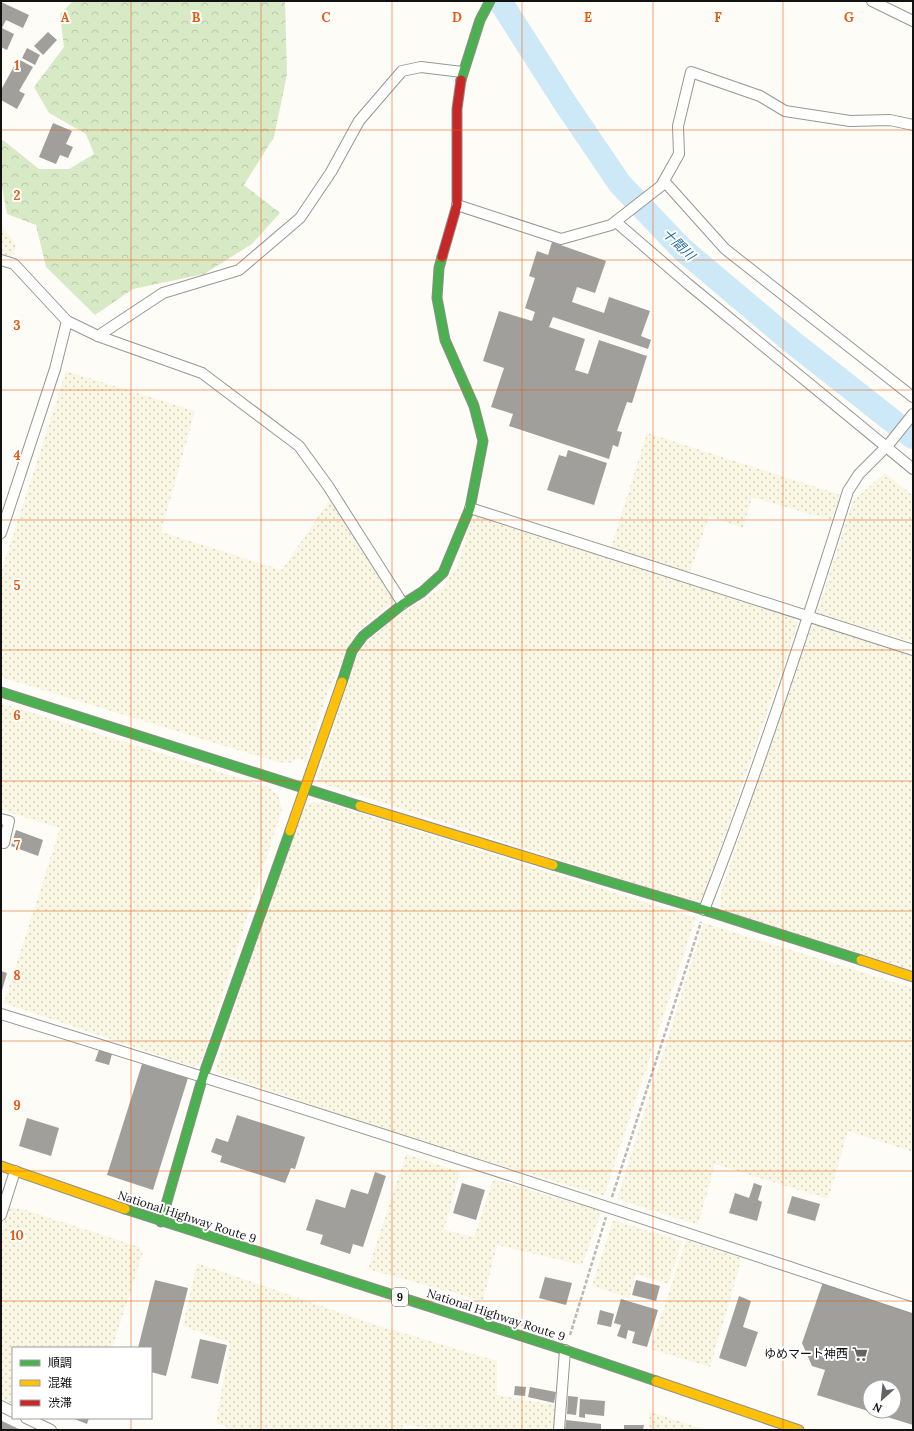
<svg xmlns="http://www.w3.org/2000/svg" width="914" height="1431" viewBox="0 0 914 1431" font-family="Lora,'Noto Sans JP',serif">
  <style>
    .farmland { fill: url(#farmland-dots) }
    .forest { fill: url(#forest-crowns) }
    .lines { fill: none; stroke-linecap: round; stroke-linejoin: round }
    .river { stroke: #cde8f7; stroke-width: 24 }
    .building { fill: #a19f9c; fill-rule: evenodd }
    .street-casing { stroke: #979795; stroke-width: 12 }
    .fast-casing { stroke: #8e8d8b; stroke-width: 11 }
    .slow-casing { stroke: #8e8d8b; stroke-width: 11 }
    .jam-casing { stroke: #8e8d8b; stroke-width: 11 }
    .path { stroke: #b9b9b8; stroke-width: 2.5; stroke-dasharray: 4 2; stroke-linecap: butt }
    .street { stroke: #fffffe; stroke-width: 10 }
    .fast { stroke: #4caf50; stroke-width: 9 }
    .slow { stroke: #ffc107; stroke-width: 9 }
    .jam { stroke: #c62828; stroke-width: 9 }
    .grid { fill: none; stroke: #e8590c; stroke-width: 1; stroke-opacity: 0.55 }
    .labels { text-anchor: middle; stroke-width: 4; stroke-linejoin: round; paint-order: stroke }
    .shield { fill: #fff; stroke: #585858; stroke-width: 1 }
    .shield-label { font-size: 11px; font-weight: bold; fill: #111 }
    .street-label { font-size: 12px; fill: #111; stroke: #fff }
    .poi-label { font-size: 12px; fill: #111; stroke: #fff; text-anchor: end }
    .water-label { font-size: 13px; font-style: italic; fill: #1768a6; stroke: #fff }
    .grid-label { font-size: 13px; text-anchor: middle; font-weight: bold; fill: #e8590c; stroke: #fff; stroke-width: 4; stroke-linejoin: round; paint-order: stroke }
  </style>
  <defs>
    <pattern id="farmland-dots" width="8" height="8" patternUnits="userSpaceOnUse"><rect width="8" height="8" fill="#f9f7e4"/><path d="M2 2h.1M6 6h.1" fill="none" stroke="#d4d3c3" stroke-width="1.8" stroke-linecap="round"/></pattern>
    <pattern id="forest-crowns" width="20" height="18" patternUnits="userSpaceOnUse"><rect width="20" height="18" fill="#d8eac5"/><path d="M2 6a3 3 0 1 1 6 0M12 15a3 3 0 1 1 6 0" fill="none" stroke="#b8c8a8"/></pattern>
  </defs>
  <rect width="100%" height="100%" fill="#fdfcf7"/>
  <!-- farmland -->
  <g class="farmland">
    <polygon points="1,225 17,246 12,257 1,254"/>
    <polygon points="66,371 195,411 161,532 282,570 330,499 396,599 355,633 327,694 306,762 297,758 290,763 277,762 1,677 1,573"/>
    <polygon points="647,433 841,495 831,520 752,497 743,528 709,516 691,569 687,572 611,547"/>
    <polygon points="885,473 913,496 913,642 817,613 853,501"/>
    <polygon points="476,515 716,592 792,617 798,623 701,905 318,782 318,776 356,658 365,644 393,619 442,588 457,567 472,519"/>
    <polygon points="811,624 816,624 913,655 913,972 720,911 721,893 809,625"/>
    <polygon points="1,703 268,787 278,795 282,809 201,1062 194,1067 4,1003 60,828 1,810"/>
    <polygon points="324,802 696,918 604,1196 409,1138 215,1072 295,813 309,803"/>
    <polygon points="704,923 913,988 913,1152 848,1131 828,1199 715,1164 698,1225 617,1199"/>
    <polygon points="406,1154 460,1172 444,1230 474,1237 493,1179 598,1210 601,1214 582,1265 497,1245 483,1301 368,1269"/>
    <polygon points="9,1207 22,1209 139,1247 143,1252 112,1348 13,1348 13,1404 1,1399 1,1234"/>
    <polygon points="613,1220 682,1241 668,1284 636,1274 629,1298 592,1286"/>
    <polygon points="686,1240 742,1258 710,1367 650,1349"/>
    <polygon points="197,1263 376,1325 497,1361 497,1395 555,1405 554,1430 436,1430 403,1424 402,1430 226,1430 226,1426 216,1423 230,1343 183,1326"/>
    <polygon points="650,1412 707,1430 649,1430"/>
  </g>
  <!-- forest -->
  <polygon class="forest" points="73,1 285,1 287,74 274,137 244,185 280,213 252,244 204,274 133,289 95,315 46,267 36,225 7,214 1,182 1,142 3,140 39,169 69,169 94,154 86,134 49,113 34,87 64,47 60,14"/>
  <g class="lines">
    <!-- river -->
    <polyline class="river" points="500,1 565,103 620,184 682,249 791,341 913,437"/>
  </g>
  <!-- building -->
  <g class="building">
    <polygon points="1,2 29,15 23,28 6,20 2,28 14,34 7,50 1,47"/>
    <polygon points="48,32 57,40 43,55 34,46"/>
    <polygon points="27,48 40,55 35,65 22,58"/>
    <polygon points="18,59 33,67 19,91 25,94 17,109 1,100 1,90"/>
    <polygon points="53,123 72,131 66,144 73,147 68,158 60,155 56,164 39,157"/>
    <polygon points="552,242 606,261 595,293 577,287 572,302 604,313 609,297 650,311 641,336 651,340 648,349 553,317 549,327 585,339 575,370 588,374 599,340 647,356 632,403 627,402 617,431 622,432 618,447 613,445 609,459 509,426 513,414 491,407 504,368 483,361 499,311 532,321 535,312 525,308 535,278 529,276 537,251 548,255"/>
    <polygon points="568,450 607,463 594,505 547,490 559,455 566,457"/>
    <polygon points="16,830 43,840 38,856 11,846"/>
    <polygon points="1,971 7,973 1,994"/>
    <polygon points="99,1050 112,1054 109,1065 95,1061"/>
    <polygon points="142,1064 188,1078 153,1190 107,1175"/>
    <polygon points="237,1115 305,1137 295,1169 291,1168 285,1183 220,1162 222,1156 211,1152 216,1138 228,1142"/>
    <polygon points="27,1118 59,1128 51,1156 19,1146"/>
    <polygon points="375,1172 386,1176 363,1247 353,1244 350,1254 320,1244 323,1235 306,1230 316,1199 345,1208 351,1189 368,1194"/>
    <polygon points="462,1183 485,1190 476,1220 453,1213"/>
    <polygon points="754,1183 762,1186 758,1200 762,1202 757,1221 729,1213 735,1193 749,1198"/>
    <polygon points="792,1196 820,1204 815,1221 787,1213"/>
    <polygon points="545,1277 572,1283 566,1305 539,1298"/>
    <polygon points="155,1280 188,1288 166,1376 151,1372 151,1348 138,1348"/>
    <polygon points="636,1280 660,1286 656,1301 632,1295"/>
    <path d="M823,1282L913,1312V1425L817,1395L825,1370L812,1366L802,1343ZM870,1387H894V1411H870Z"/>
    <polygon points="739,1296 751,1301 743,1327 758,1332 746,1367 719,1358"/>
    <polygon points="621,1299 658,1310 647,1347 632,1343 635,1332 628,1330 626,1339 617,1336 621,1325 614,1323"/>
    <polygon points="600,1310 614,1314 611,1327 597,1324"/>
    <polygon points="200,1339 227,1345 218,1384 191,1378"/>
    <polygon points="515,1386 526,1387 525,1396 514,1395"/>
    <polygon points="530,1387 556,1392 554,1403 528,1397"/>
    <polygon points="568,1396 578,1397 576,1415 567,1414"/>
    <polygon points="580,1399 605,1401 604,1416 585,1414 585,1418 579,1417"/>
    <polygon points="72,1418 89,1418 87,1424"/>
    <polygon points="566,1420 601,1424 601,1430 565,1430"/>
    <polygon points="2,1421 21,1430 1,1430"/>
    <polygon points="624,1425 644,1425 643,1430 624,1430"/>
  </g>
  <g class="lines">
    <defs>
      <g id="street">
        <polyline points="872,1 913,21"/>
        <polyline points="664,181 725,249 913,397"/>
        <polyline points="457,205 561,239 611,225 661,186 679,154 678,126 691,72 760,96 785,111 850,121 890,120 913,125"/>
        <polyline points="616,222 688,284 913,469"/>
        <polyline points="1,260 14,264 67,321 98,336 202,373 299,446 328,486 403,604"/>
        <polyline points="98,336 163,293 239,270 300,218 331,172 359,121 402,71 421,67 462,72"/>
        <polyline points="470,508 913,650"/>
        <polyline points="1,533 55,369 67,321"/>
        <polyline points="1,819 9,821 4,843"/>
        <path d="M704,910C758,772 804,632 848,491L859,474L889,444L913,414"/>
        <path d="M1,1014C306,1108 610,1207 913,1308"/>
        <polyline points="1,1215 15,1171"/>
        <polyline points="1,1406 13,1412"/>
        <polyline points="26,1418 51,1430"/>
        <polyline points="559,1430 565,1350"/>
      </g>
      <g id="fast">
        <polyline points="461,80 480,20 490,1"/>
        <polyline points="342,682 352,651 363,636 403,604 422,592 443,573 470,508 483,441 474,406 445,340 437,298 439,268 442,257"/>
        <polyline points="1,692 360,806"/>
        <polyline points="553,865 704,910 861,960"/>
        <polyline points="125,1209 565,1350 656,1381"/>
        <polyline points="161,1222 203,1076 290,831"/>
      </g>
      <g id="slow">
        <polyline points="360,806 553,865"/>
        <polyline points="290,831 342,682"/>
        <polyline points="861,960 913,977"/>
        <polyline points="1,1166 125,1209"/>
        <polyline points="656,1381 799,1430"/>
      </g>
      <polyline id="jam" points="442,257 457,205 457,109 461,80"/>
    </defs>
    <!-- street casing -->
    <use href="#street" class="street-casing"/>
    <!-- fast casing -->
    <use href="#fast" class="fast-casing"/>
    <!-- slow casing -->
    <use href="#slow" class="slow-casing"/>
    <!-- jam casing -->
    <use href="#jam" class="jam-casing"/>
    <!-- path -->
    <g class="path">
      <polyline points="612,1197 701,922"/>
      <polyline points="570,1335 606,1217"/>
    </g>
    <!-- street -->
    <use href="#street" class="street"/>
    <!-- fast -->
    <use href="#fast" class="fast"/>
    <!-- slow -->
    <use href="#slow" class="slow"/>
    <!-- jam -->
    <use href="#jam" class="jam"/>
  </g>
  <!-- grid -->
  <path class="grid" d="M131,1V1348M261,1V1430M392,1V1430M522,1V1430M653,1V1430M783,1V1430M1,130H913M1,260H913M1,390H913M1,520H913M1,650H913M1,781H913M1,911H913M1,1041H913M1,1171H913M1,1301H913M131,1418V1430"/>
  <!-- icons -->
  <defs>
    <symbol id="supermarket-bare" viewBox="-9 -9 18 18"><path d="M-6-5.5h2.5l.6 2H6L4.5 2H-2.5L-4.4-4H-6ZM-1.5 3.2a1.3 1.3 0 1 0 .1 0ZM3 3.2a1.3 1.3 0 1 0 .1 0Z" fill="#646362" stroke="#fff" stroke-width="2.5" paint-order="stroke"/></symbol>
  </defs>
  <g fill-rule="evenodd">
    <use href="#supermarket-bare" x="849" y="1343" width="22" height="22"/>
  </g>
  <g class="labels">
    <!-- shield labels -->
    <rect class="shield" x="392" y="1288" width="16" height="18" rx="3"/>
    <g class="shield-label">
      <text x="400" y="1301">9</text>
    </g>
    <!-- street labels -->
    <g class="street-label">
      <text transform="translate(187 1217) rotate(18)" y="4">National Highway Route 9</text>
      <text transform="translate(496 1315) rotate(18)" y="4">National Highway Route 9</text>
    </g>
    <!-- poi labels -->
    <g class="poi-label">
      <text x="848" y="1358">ゆめマート神西</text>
    </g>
    <!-- water labels -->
    <g class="water-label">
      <text transform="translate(679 244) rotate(44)" y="5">十間川</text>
    </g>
  </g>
  <g class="grid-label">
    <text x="65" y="22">A</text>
    <text x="196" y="22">B</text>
    <text x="326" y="22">C</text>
    <text x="457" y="22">D</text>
    <text x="588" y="22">E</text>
    <text x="718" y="22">F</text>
    <text x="849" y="22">G</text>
    <text x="17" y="70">1</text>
    <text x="17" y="200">2</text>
    <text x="17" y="330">3</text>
    <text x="17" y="460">4</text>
    <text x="17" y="590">5</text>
    <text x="17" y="720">6</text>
    <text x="17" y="850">7</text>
    <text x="17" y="980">8</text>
    <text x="17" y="1110">9</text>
    <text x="17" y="1240">10</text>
  </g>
  <!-- border -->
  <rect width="914" height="1431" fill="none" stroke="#111111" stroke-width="4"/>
  <!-- legend -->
  <rect x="12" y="1347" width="140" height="72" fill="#ffffff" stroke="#a0a0a0"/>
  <rect x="20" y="1360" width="20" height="6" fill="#4caf50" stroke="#a0a0a0"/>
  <text x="48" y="1367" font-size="12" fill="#111111">順調</text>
  <rect x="20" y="1380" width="20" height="6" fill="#ffc107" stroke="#a0a0a0"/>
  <text x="48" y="1387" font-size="12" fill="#111111">混雑</text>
  <rect x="20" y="1400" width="20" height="6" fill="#c62828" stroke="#a0a0a0"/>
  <text x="48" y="1407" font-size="12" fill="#111111">渋滞</text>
  <!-- north arrow -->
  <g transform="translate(882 1399) rotate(207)"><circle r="19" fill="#ffffff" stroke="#a0a0a0"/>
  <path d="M0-3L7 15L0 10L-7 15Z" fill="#646362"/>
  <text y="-6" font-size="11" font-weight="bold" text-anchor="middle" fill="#111111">N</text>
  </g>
</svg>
